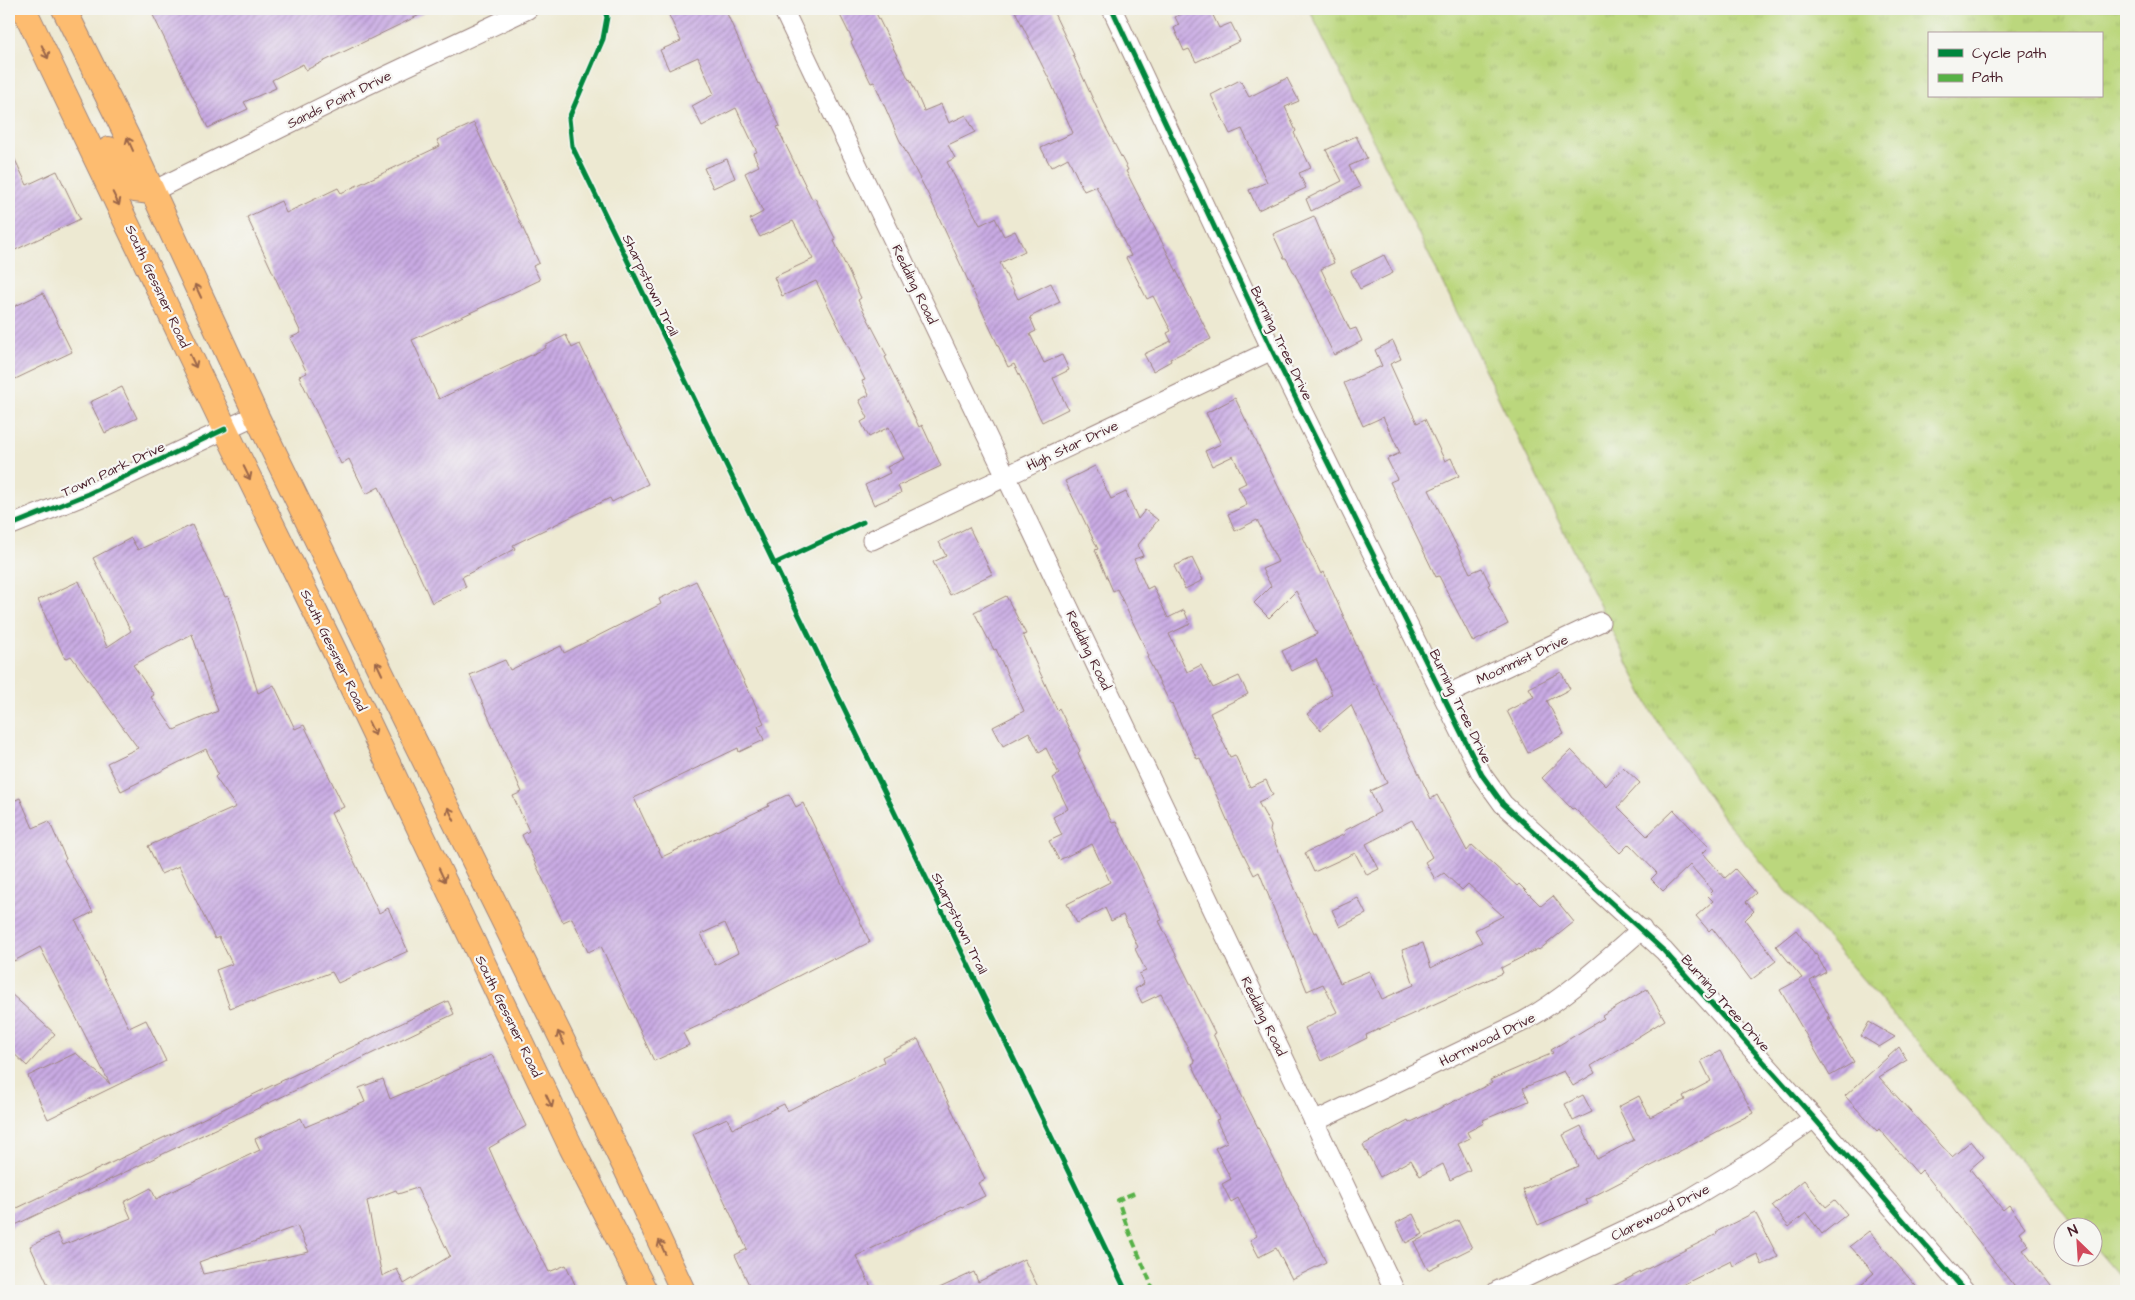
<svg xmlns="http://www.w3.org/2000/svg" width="2135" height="1300" viewBox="0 0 2135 1300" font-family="'Architects Daughter',sans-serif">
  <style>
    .grass { fill: url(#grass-tufts); stroke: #827b54; fill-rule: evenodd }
    .building { fill: url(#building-hatch); fill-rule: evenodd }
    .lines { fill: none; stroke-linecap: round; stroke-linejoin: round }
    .minor-casing { stroke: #9c847e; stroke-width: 21 }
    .major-casing { stroke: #9c847e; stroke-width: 26 }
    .minor { stroke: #fff; stroke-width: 19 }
    .major { stroke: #fdbc70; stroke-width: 24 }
    .quiet { stroke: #57b146; stroke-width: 4; stroke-dasharray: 8 4; stroke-linecap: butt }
    .cycleway-casing { stroke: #f6f6f2; stroke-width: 8 }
    .cycleway { stroke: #00873e; stroke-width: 5 }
    .oneway { stroke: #9b664a }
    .labels { text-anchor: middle; stroke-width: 4.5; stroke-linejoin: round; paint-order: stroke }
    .street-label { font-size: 14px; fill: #4a1f2b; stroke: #f6f6f2 }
  </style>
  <defs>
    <pattern id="grass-tufts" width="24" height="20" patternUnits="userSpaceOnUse" patternTransform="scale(1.25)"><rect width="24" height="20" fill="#bbd77d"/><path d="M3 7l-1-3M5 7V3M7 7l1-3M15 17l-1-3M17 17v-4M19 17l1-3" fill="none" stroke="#a2b86c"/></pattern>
    <pattern id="building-hatch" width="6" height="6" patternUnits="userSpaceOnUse" patternTransform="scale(1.25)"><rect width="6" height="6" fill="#c9abe4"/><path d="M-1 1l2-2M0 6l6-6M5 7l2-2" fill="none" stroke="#a58bb9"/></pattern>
  </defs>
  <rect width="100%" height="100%" fill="#f6f6f2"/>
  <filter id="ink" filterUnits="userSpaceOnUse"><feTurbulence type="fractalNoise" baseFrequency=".02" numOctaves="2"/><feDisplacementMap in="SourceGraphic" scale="10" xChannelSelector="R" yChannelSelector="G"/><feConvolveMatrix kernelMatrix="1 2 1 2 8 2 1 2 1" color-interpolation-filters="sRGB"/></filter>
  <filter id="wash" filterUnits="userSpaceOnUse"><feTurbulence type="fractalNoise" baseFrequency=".0096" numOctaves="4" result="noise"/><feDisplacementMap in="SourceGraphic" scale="20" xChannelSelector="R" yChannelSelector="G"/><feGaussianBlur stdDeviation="1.12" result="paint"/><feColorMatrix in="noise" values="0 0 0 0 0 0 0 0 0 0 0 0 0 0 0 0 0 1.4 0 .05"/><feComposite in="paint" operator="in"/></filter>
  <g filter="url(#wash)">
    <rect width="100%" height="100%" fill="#ede9d2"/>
    <!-- grass -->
    <path class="grass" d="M1309,9H2126V1284L2093,1245L2092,1228L2077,1227L1725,820L1652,713ZM1929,34H2101V96H1929Z"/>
    <g id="blocks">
      <!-- building -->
      <g class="building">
        <polygon points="150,9 432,9 306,70 303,64 272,80 276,88 244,102 248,109 208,128"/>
        <polygon points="666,9 725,9 758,84 759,83 780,126 777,127 812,199 815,198 836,240 834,241 861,298 858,300 887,356 885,357 919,427 922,425 941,466 898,486 901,493 874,505 865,485 890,473 887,467 904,459 889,427 869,437 861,422 868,418 859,400 869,395 862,381 865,380 816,281 782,296 774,277 813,259 793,221 760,237 750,219 763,212 745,173 759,166 753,153 757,152 736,108 702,126 692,106 714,94 698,57 669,70 660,50 681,41"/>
        <polygon points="837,9 874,9 909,80 910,79 924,111 941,104 949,123 966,115 975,132 948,145 955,158 947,162 980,225 995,218 1004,236 1015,231 1025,251 1000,263 1018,299 1051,283 1060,302 1030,317 1036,331 1030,334 1044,363 1062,355 1069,370 1053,378 1068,409 1042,422 1014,364 1008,367 929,196 899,139 874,82 871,83 851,42 853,41"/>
        <polygon points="1014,9 1052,9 1074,55 1073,55 1104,124 1128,170 1126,171 1211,339 1170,359 1171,361 1153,371 1144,354 1171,341 1167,333 1171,331 1153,296 1147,299 1126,258 1131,256 1096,186 1084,191 1068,158 1051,167 1041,148 1073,133 1051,83"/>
        <polygon points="1191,9 1210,9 1219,28 1231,23 1240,41 1196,62 1189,49 1184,51 1174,28 1179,25 1175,17"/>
        <polygon points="1287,78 1299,101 1285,107 1296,131 1294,133 1311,168 1299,173 1306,188 1258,210 1249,190 1267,182 1242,129 1230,134 1211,95 1240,80 1249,97"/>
        <polygon points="474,123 539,263 533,266 540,280 412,340 439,399 546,348 545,346 566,335 572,348 580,344 648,484 612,502 610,498 513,545 515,549 462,577 466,587 432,603 379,487 366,494 349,459 341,464 299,376 307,373 290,338 301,333 247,217 281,201 286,213 338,188 341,193 440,146 437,140"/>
        <polygon points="1356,136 1367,158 1349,166 1360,187 1311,211 1306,199 1342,181 1326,150"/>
        <polygon points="9,147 27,185 57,171 80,219 9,253"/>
        <polygon points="727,159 735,178 713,188 704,168"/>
        <polygon points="1314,216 1334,263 1321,269 1350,330 1356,328 1362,341 1334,355 1298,280 1286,258 1284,258 1273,234"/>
        <polygon points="1384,255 1393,273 1360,289 1351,271"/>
        <polygon points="43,293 72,352 9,382 9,309"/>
        <polygon points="1393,341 1401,359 1390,364 1417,423 1425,419 1445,461 1451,458 1459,476 1429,490 1470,573 1482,568 1490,584 1488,585 1508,624 1473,642 1439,576 1436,577 1390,482 1397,479 1387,459 1400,453 1383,417 1363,426 1344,383 1382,366 1375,350"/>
        <polygon points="122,387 137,418 105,433 90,402"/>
        <polygon points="1235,398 1321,574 1324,572 1374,685 1376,684 1431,799 1437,795 1467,851 1472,845 1517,886 1519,884 1541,906 1553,896 1574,922 1539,950 1538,949 1501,968 1503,973 1366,1035 1367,1038 1321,1061 1305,1028 1337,1012 1323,984 1307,991 1259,872 1254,875 1232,831 1200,758 1197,759 1172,704 1171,705 1147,657 1149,656 1117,589 1113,591 1095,550 1098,549 1065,481 1095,466 1111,499 1126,492 1138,519 1145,510 1158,520 1138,545 1143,556 1134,559 1147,589 1153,586 1168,618 1184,610 1190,624 1169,634 1187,672 1201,665 1213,688 1239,676 1248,694 1210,713 1230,757 1235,755 1250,787 1266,780 1273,795 1258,802 1271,826 1270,831 1314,933 1317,932 1340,983 1369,971 1382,999 1414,985 1402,950 1423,943 1431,968 1482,942 1475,930 1503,916 1468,884 1462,890 1444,873 1435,879 1425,862 1432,857 1412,820 1366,844 1379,869 1367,875 1355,853 1314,872 1305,853 1345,834 1344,831 1380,812 1370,791 1387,783 1351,705 1321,730 1307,714 1332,694 1316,659 1292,671 1282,651 1317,634 1296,591 1269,618 1254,603 1271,586 1262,569 1278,562 1257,520 1235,531 1228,514 1247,505 1238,487 1246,483 1233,456 1212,466 1205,451 1221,444 1206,413"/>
        <path d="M192,525L225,597L228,596L258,693L274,685L295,729L304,725L344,807L331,813L379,913L388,908L408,951L338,983L332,972L252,1002V1000L230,1008L216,970L232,964L219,937L215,939L179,866L161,874L148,846L236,807L215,777L218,774L206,749L121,791L107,763L138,748L71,656L65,659L38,600L79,581L107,647L131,631L93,558L131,538L138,550ZM192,634L218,711L174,730L151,697L154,695L133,665Z"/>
        <polygon points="969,527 992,574 950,595 933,562 946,556 939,542"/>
        <polygon points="1192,558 1203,580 1185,589 1174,566"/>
        <path d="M696,581L764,723L758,726L764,740L739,752L738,748L634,798L662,857L769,806L768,804L789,794L796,807L803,803L870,942L834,960L833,958L736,1008L683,1033L689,1045L654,1061L601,946L588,952L572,918L563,922L522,835L529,831L513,796L522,792L470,675L505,660L510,670L561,646L564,653L661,604L659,599ZM725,923L738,953L715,965L701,934Z"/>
        <polygon points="1006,596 1026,634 1023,635 1057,710 1059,708 1080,751 1078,753 1112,823 1116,822 1137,865 1162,920 1159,921 1215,1033 1213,1034 1240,1090 1239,1090 1326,1262 1292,1279 1276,1248 1259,1257 1250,1240 1257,1236 1238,1198 1231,1202 1222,1184 1231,1179 1215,1148 1227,1142 1216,1120 1219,1119 1192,1064 1195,1062 1161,994 1142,1003 1135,989 1144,984 1139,974 1146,971 1135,949 1138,947 1123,915 1111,921 1105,908 1077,923 1067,904 1110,882 1092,844 1059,860 1049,841 1062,835 1053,817 1068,809 1053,778 1059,774 1046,748 1039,752 1029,732 1003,746 993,727 1024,711 996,649 994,650 974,612"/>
        <polygon points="1561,672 1570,689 1547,701 1564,734 1528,753 1507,711 1534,697 1529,688"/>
        <polygon points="1571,750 1606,786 1623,767 1640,783 1618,807 1647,836 1674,810 1709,847 1703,853 1725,878 1735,869 1756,893 1746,902 1754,911 1745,920 1776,961 1751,980 1712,928 1709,931 1696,916 1713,901 1708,896 1713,891 1690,865 1663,891 1651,879 1657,873 1629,844 1620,853 1574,808 1572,809 1542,778"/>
        <polygon points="20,798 33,828 49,821 66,859 64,860 93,912 76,921 129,1028 146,1020 166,1061 48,1119 28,1076 76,1053 110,1084 40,947 14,961 9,951 9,803"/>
        <polygon points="1358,898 1366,914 1340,927 1332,910"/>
        <polygon points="1796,930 1815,955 1816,954 1826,972 1810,981 1831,1019 1827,1016 1854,1062 1830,1076 1780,990 1802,978 1776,946"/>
        <polygon points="1647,989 1665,1020 1591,1066 1595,1073 1573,1086 1564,1071 1523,1088 1529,1101 1483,1120 1484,1123 1467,1132 1470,1138 1458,1144 1470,1170 1450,1180 1443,1164 1420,1176 1411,1160 1380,1177 1363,1145 1408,1121 1409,1123 1492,1083 1490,1080 1553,1053 1551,1050 1604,1018 1602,1016"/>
        <polygon points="9,992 55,1034 27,1066 9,1049"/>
        <polygon points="448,1001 454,1014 9,1228 9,1212"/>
        <polygon points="1869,1022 1895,1037 1879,1047 1861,1036"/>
        <polygon points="918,1039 985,1179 978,1183 985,1196 962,1207 961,1206 856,1256 873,1291 752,1291 735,1255 747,1249 693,1134 727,1118 732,1129 784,1104 787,1111 884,1062 882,1057"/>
        <polygon points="1899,1047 1907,1060 1879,1077 1952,1157 1971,1141 1984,1157 1970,1169 2003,1210 2009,1205 2025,1227 2019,1232 2029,1246 2023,1250 2055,1291 2018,1291 1922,1170 1918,1174 1879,1129 1877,1131 1845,1096"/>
        <polygon points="1720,1051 1753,1113 1586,1200 1588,1204 1538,1225 1523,1190 1578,1166 1563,1135 1581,1126 1597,1159 1634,1140 1618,1107 1639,1096 1650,1117 1685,1100 1683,1096 1711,1081 1701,1061"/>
        <path d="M492,1055L526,1126L489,1148L508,1191L549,1272L566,1265L578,1291H51L30,1246L57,1233L63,1245L131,1218L124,1202L151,1188L156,1199L207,1175L260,1150L255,1139L301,1118L305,1127L365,1102L359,1088L383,1079L390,1099ZM417,1188L450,1256L404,1284L397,1269L382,1276L367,1201L396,1190L398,1194ZM297,1226L309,1252L203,1274L199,1262Z"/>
        <polygon points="1583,1095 1592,1112 1573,1121 1565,1104"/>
        <polygon points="1804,1180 1826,1207 1835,1200 1847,1214 1822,1234 1806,1213 1789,1227 1772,1206"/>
        <polygon points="1755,1212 1778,1257 1762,1265 1757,1254 1733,1266 1731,1261 1670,1291 1603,1291 1717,1234 1716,1232"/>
        <polygon points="1413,1214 1423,1234 1406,1243 1396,1223"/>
        <polygon points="1458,1220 1472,1248 1428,1270 1414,1242"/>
        <polygon points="1869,1231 1920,1291 1853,1291 1874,1273 1850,1246"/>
        <polygon points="1024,1259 1040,1291 933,1291 974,1272 978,1282"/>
      </g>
    </g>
  </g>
  <g filter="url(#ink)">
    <use href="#blocks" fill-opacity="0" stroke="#9c847e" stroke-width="1"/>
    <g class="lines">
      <defs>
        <g id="minor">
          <polyline points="783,9 1395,1291"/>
          <polyline points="1112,9 1272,350 1482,775 1503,804 1664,951 1814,1118 1965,1291"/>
          <polyline points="151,192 363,87 528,9"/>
          <polyline points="9,526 88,494 256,415"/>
          <polyline points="872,540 1272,350"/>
          <polyline points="1444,696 1600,622"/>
          <path d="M1314,1122L1524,1021C1568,996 1604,962 1642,929"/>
          <polyline points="1497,1291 1688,1200 1756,1159 1814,1118"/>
        </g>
        <g id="major">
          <polyline points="24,9 233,445 334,650 571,1147 645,1291"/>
          <polyline points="64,9 128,138 256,415 393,697 625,1167 683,1291"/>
          <polyline points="109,149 120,172 135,190 151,192"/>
        </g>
      </defs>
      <!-- minor casing -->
      <use href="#minor" class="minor-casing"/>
      <!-- major casing -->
      <use href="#major" class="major-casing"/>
      <!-- minor -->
      <use href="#minor" class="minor"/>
      <!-- major -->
      <use href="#major" class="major"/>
      <!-- quiet -->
      <polyline class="quiet" points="1134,1193 1118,1200 1127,1227 1154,1291"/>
      <defs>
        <g id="cycleway">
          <polyline points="604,9 607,17 603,39 569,118 572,146 1126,1291"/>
          <polyline points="1112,9 1272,350 1482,775 1503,804 1664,951 1814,1118 1965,1291"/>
          <polyline points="9,526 88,494 225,429"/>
          <polyline points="774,564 863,522"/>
        </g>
      </defs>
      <!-- cycleway casing -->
      <use href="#cycleway" class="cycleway-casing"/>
      <!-- cycleway -->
      <use href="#cycleway" class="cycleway"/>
    </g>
    <!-- one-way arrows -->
    <defs><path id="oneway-shaft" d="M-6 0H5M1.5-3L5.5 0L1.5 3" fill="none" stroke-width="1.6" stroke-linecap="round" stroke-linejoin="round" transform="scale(1.25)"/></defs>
    <g class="oneway">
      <use href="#oneway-shaft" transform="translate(45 52) rotate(64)"/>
      <use href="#oneway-shaft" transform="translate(130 144) rotate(-114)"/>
      <use href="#oneway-shaft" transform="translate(116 199) rotate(64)"/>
      <use href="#oneway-shaft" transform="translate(198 291) rotate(-115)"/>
      <use href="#oneway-shaft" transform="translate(193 361) rotate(65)"/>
      <use href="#oneway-shaft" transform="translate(247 473) rotate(64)"/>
      <use href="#oneway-shaft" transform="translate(379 668) rotate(-115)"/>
      <use href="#oneway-shaft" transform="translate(372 729) rotate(64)"/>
      <use href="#oneway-shaft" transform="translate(451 814) rotate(-116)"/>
      <use href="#oneway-shaft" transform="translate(442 875) rotate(65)"/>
      <use href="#oneway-shaft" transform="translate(561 1038) rotate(-116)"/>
      <use href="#oneway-shaft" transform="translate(549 1101) rotate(65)"/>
      <use href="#oneway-shaft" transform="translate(662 1247) rotate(-115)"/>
    </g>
  </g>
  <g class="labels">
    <!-- street labels -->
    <g class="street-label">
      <text transform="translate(339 99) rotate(-26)" y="5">Sands Point Drive</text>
      <text transform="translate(915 284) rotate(64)" y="5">Redding Road</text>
      <text transform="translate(651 285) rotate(64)" y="5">Sharpstown Trail</text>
      <text transform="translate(158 286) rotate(65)" y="5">South Gessner Road</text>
      <text transform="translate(1282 343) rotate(64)" y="5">Burning Tree Drive</text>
      <text transform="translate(1072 445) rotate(-25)" y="5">High Star Drive</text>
      <text transform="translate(113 469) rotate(-25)" y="5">Town Park Drive</text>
      <text transform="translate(334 650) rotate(64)" y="5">South Gessner Road</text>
      <text transform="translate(1089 650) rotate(64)" y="5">Redding Road</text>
      <text transform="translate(1522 659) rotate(-25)" y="5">Moonmist Drive</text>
      <text transform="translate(1461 706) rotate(64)" y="5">Burning Tree Drive</text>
      <text transform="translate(960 923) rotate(64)" y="5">Sharpstown Trail</text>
      <text transform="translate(1726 1003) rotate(48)" y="5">Burning Tree Drive</text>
      <text transform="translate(509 1016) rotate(64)" y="5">South Gessner Road</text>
      <text transform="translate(1264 1016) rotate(64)" y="5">Redding Road</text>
      <text transform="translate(1487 1039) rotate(-26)" y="5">Hornwood Drive</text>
      <text transform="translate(1660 1212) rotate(-27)" y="5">Clarewood Drive</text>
    </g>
  </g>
  <!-- margin -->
  <rect width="2135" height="1300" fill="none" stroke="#f6f6f2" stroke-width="30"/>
  <!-- legend -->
  <rect x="1928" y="32" width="175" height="65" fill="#f6f6f2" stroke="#b1a0a2"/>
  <rect x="1938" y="49" width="25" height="8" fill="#00873e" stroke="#b1a0a2"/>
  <text x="1972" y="58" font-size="15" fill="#4a1f2b">Cycle path</text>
  <rect x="1938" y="74" width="25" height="8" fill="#57b146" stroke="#b1a0a2"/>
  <text x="1972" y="82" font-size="15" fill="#4a1f2b">Path</text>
  <!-- north arrow -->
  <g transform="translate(2078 1242) rotate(335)"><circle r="24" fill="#f6f6f2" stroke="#b1a0a2"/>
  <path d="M0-4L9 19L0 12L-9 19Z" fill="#d1495b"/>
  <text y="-8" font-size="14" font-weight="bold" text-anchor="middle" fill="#4a1f2b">N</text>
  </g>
</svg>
